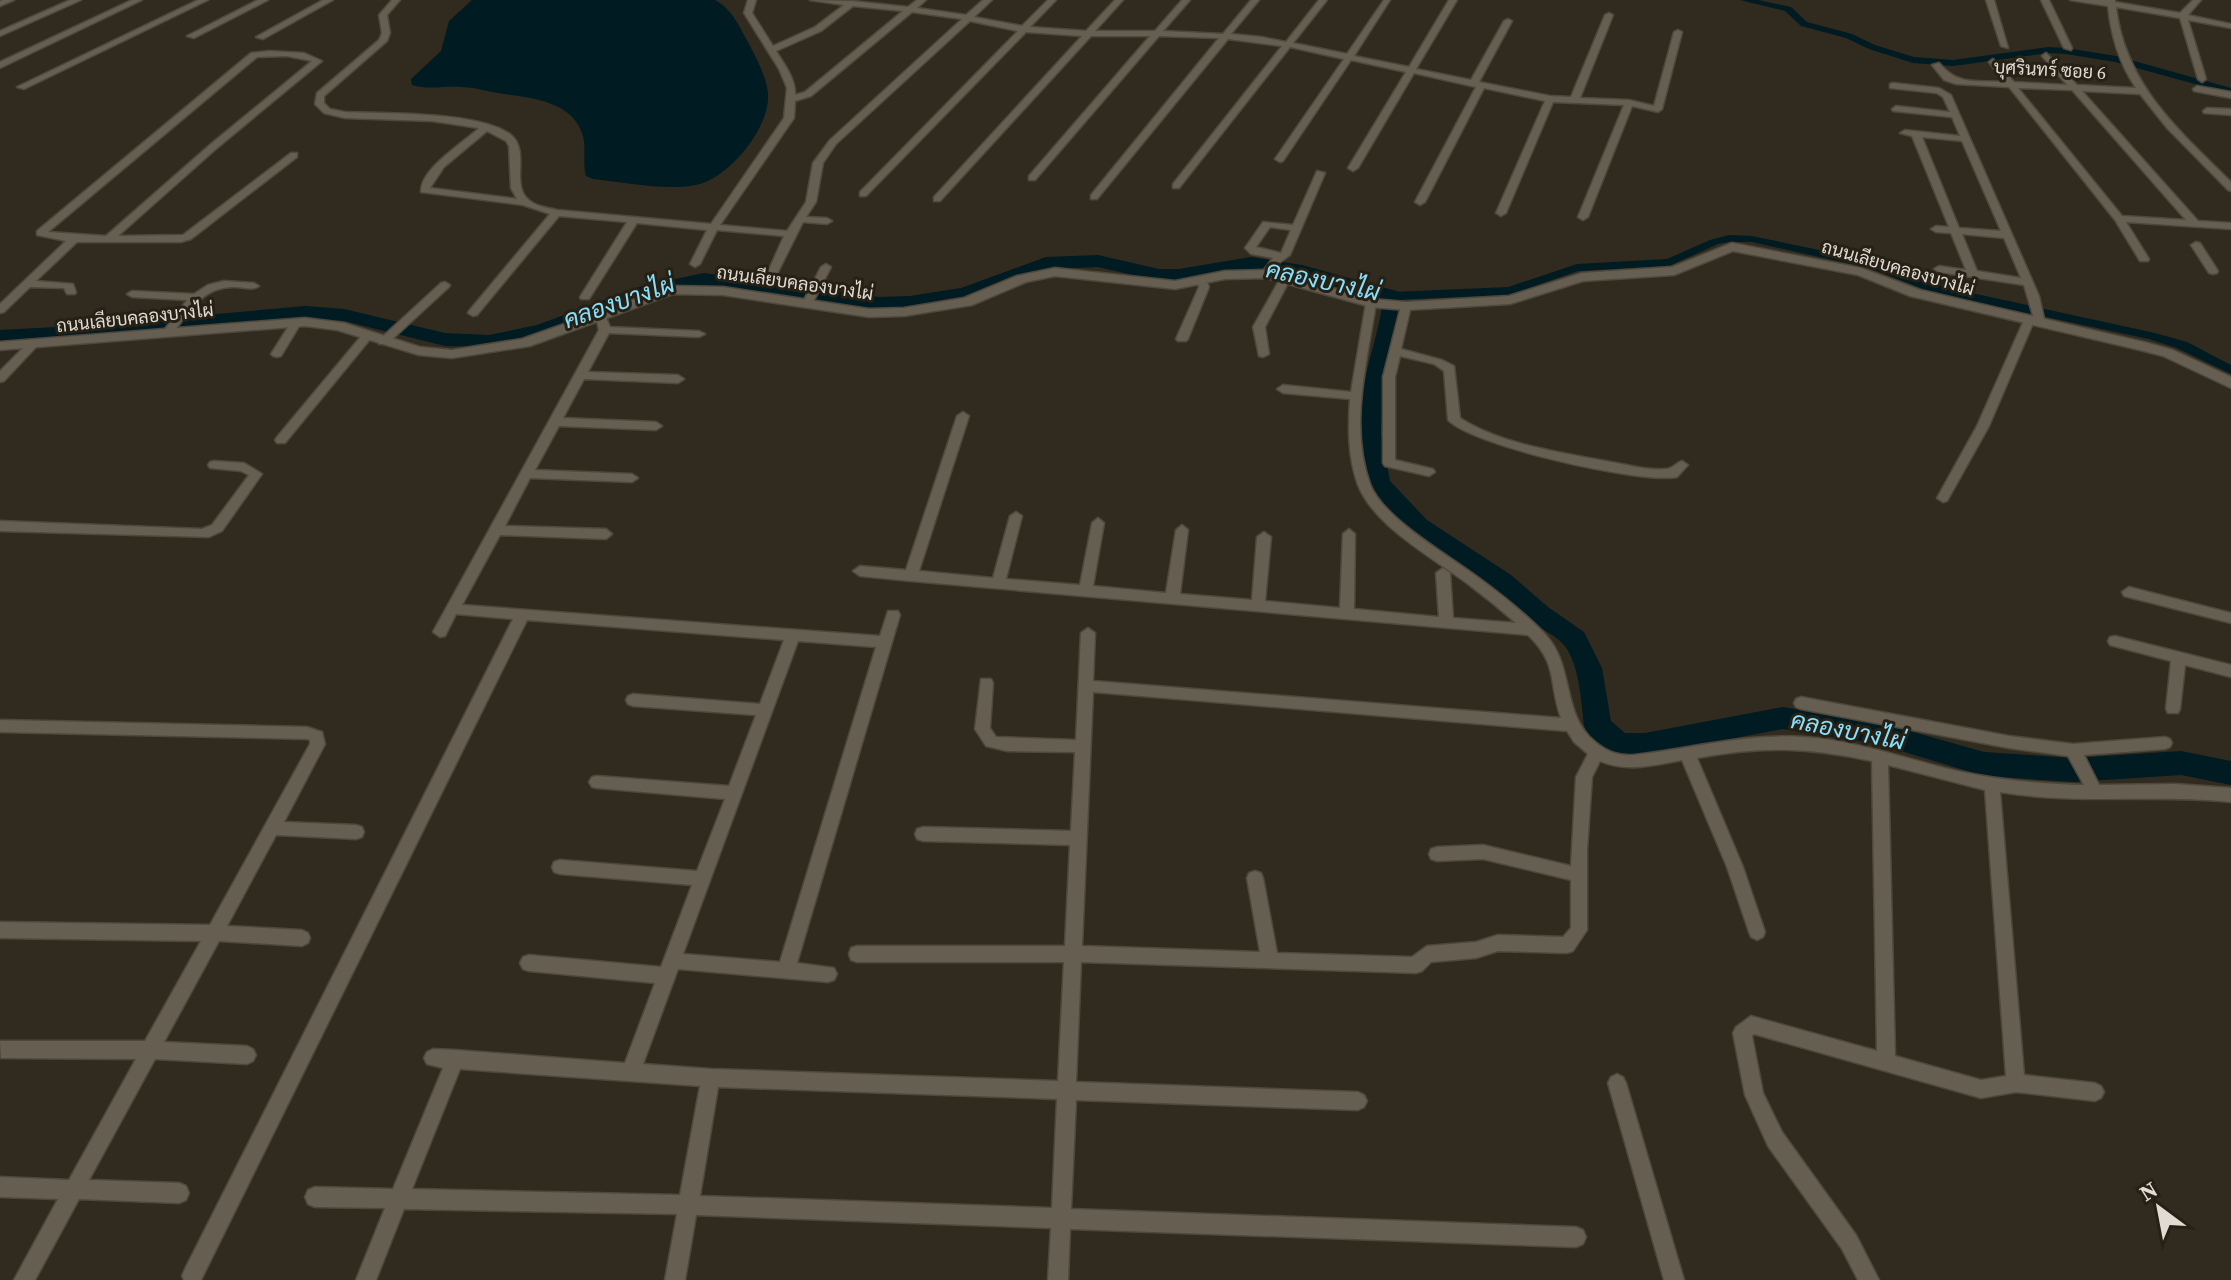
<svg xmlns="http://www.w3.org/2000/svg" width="2231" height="1280" viewBox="0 0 2231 1280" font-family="'Source Serif 4',Sarabun,serif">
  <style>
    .water { fill: #011b23 }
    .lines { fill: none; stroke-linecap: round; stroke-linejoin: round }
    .canal { fill: #011b23; fill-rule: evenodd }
    .river { fill: #011b23; fill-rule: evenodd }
    .minor-casing { stroke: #4d473c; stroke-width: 3 }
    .tertiary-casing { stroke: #4d473c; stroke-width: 3 }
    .minor { fill: #665e51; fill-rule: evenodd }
    .tertiary { fill: #665e51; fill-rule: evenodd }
    .labels { text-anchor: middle; stroke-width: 6; stroke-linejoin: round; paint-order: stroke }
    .far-street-label { font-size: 18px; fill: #e0dcd4; stroke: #272015 }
    .water-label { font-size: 24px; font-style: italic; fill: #87e1fe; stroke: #272015 }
  </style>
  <rect width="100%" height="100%" fill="#312a1e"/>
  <!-- water -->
  <path class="water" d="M472,0H715C732,9 739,26 748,42C756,58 766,75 768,93C771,126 732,173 703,183C675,193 623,182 593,179L586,176C582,162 587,146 582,133C570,99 527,98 498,93C486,91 473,87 461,87C444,86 428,90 412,85L411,79L441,51L449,21Z"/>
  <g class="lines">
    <!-- canal -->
    <g class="canal">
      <polygon points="1740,0 1758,0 1791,7 1807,22 1852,34 1875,45 1914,57 1953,60 2048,47 2066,48 2116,56 2231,88 2231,94 2115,62 2066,54 2048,53 1953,66 1913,63 1869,49 1846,38 1801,26 1785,11"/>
      <polygon points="1729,235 1752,236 1872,261 1931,283 1967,292 2155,333 2187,342 2231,365 2231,374 2177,348 2149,339 1966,300 1923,289 1869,268 1752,242 1729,242 1718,244 1669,266 1578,271 1509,295 1393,300 1387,296 1393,292 1508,287 1577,264 1667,259 1710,240"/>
    </g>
    <!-- river -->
    <path class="river" d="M1098,255L1159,269H1179L1251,257L1302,265L1400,292L1403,296L1401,316L1384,395L1381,432L1390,481L1427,520L1511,575L1548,607L1584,632L1602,668L1611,721L1625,733H1645L1783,707L1878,722L1984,752L2074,758L2181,751L2231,761V785L2181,775L2074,782L1984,776L1878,744L1783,729L1645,755H1619L1609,752L1588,734L1584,726C1581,700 1580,671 1567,649C1559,636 1540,629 1528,619C1516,609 1505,596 1492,586C1431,541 1362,520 1359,432C1357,387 1378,343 1383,299L1300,277L1251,269L1179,281H1159L1098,267L1049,269L972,297L910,308L879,309L704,285L656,294L551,334L489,347L445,346L344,321L305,318L94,337L0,342V330L94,325L305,306L344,309L445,333L489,335L537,325L642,286L704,273L879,297L910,296L961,288L1046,257Z"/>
    <defs>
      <g id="minor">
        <polygon points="3,0 14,0 0,6 0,1"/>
        <polygon points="70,0 81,0 0,36 0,31"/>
        <polygon points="132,0 142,0 0,68 0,62"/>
        <polygon points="198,0 208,0 24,89 17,87"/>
        <polygon points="258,0 268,0 194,38 187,36"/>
        <polygon points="323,0 333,0 263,39 256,37"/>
        <path d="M392,0H400L387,15L390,33L387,41L324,96V103L330,109L345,112C385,114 481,111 511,135C532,153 507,189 533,203C540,207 549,208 557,210L711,224L784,118L787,88L779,69L744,13L748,0H756L752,13L773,46L815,27L844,5L810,0L852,1L908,7L917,0H926L917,8L966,15L983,0H992L974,17L1022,26L1048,0H1056L1030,27L1086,31L1115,0H1123L1095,31H1155L1182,0H1190L1163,31L1223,34L1251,0H1259L1231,34L1261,37L1286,42L1319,0H1327L1293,43L1347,54L1384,0H1390L1354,56L1409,67L1449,0H1457L1416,69L1471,80L1504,21L1508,19L1512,21L1479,82L1550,96L1571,97L1605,15L1609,13L1613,15L1580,98L1629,100L1654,106L1674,32L1678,30L1682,32L1662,109L1658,112L1632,106L1588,217L1583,220L1578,217L1624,105L1553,102L1506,213L1501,216L1496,213L1545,101L1484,88L1425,202L1420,205L1415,202L1476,87L1414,73L1358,168L1353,171L1348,168L1406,72L1351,60L1283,161L1280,162L1275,159L1344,59L1290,47L1179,188H1173V184L1282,46L1228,39L1097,199H1091V195L1219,38L1159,36L1035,180H1029V176L1150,36H1091L940,201H934V197L1082,36L1026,32L866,196H860V192L1018,31L970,21L836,144L823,163L816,202L806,217L827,218L832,221L827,224L803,222L776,276L772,277L767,274L784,236L717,230L700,264L695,267L690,264L707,230L637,223L589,299H581L580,297L627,222L559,216L477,315L473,316L468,313L469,311L550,214L523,205L421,192C420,169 462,144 479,128L432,121L345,118L324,113L315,104L317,93L379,40L382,33L379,15ZM853,6L903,11L805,92L795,95C796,79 784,64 776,51L821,31ZM912,12L962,19L830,140L813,163L806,202L787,231L720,225L794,118L795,101L811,96ZM487,131L506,141L509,146L511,188L517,199L430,188L444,167Z"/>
        <polygon points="1986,0 1994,0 2008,48 2001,46"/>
        <polygon points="2041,0 2049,0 2072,48 2071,50 2064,48"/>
        <path d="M2070,0H2115V2L2180,13L2193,0H2201L2188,15L2231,24V28L2188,20L2206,79L2202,82L2198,79L2180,18L2116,7C2125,85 2179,130 2231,182V191L2228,190L2167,128L2140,94L2082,91L2198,221L2231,223V229L2126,222L2149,259L2148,261H2140L2115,220L2009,87L1956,84L1944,80L1932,65L1939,63C1958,86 1976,80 2004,82L1989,62L1993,59L2014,82L2067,85L2042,56L2046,53L2077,85L2136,88C2119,63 2111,36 2108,6ZM2018,88L2072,90L2186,220L2122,216Z"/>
        <path d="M269,51L304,53L322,61L217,148L118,236L183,235L291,153H297V157L191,239L181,242H77L36,281L73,284L76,292L75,294H67L64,288L30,287L4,312L0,313V304L66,241L37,235V231L251,53ZM287,56L312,61L211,144L106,236L48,232L257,57Z"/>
        <path d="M1893,83L1939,88L1951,95L2039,296L2045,323L2040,326L2036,325L2034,321L1989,426L1947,501L1943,502L1937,498L1977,426L2024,320L2029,317L2034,319L2024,285L1939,272L1934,269L1939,266L1966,270L1951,233L1936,232L1931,229L1936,226L1949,227L1912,136L1900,133L1905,130L1960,136L1952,117L1893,111L1892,109L1896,106L1950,112L1943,97L1937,93L1890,88V84ZM1922,137L1962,141L2001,231L1959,228ZM1962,234L2004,238L2021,278L1977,271Z"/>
        <polygon points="2197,86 2231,92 2231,98 2194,91 2193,89"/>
        <polygon points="2207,108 2231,109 2231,115 2204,113 2203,111"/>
        <path d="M1317,171L1325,173L1290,255L1279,263L1270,276H1262L1261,274L1273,258L1251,254L1245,248L1263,222L1293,225ZM1270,227L1291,230L1281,253L1256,247Z"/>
        <polygon points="2196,242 2200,243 2218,271 2217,273 2213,274 2209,273 2191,245"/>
        <polygon points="826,264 831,267 812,304 807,307 803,306 802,304 821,267"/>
        <polygon points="1285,276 1290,279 1265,327 1269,354 1263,357 1259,356 1253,327 1280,279"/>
        <polygon points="1202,278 1206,279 1209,287 1188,339 1186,341 1178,341 1176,339 1199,287 1197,281"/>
        <path d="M224,281L254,283L259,286C252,291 244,287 235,287C203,286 188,312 172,335L168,336L162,333L187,300L132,297L127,294L132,291L194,294L208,285Z"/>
        <polygon points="445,282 450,285 449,287 387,344 379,344 379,340 441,283"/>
        <path d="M1371,300L1376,303C1367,362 1349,426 1370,484C1383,519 1450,556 1480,579C1503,596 1526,614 1545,634C1575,666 1561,714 1595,742C1607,752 1618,756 1634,755C1695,748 1753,731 1815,738C1863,743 1910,760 1957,771C1999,780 2041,784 2084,785L2068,756L2009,748L1801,709L1796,707L1794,703L1796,699L1801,697L2009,736L2073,744L2165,737L2170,739L2172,743L2170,747L2165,749L2084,755L2099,785L2175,784L2231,788V802C2154,794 2077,805 2000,792L2024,1075L2095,1083L2101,1086L2104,1092L2101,1098L2095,1101L2016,1092L1981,1098L1754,1034L1752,1036L1763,1093L1782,1132L1856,1235L1879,1280H1858L1842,1249L1768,1146L1745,1095L1733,1033L1736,1027L1751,1016L1877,1051L1872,761C1807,747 1762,746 1697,758L1743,867L1765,932L1763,937L1757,940L1751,937L1749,932L1727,867L1682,760C1654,765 1627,773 1600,761L1592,777L1587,849V930L1573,951L1567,953L1498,951L1476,958L1431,962L1422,971L1416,973L1081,962L1076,1082L1358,1092L1364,1095L1367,1101L1364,1107L1358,1110L1076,1100L1071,1209L1576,1227L1583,1230L1586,1237L1583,1244L1576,1247L1070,1229L1068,1280H1048L1051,1228L696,1215L685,1280H665L677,1214L404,1209L376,1280H356L385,1208L315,1207L308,1204L305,1197L308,1190L315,1187L393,1189L443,1068L427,1064L424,1058L427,1052L433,1049L455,1050L625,1063L655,983L529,971L523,969L520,963L523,957L529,955L661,967L692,885L560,874L554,872L552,867L554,862L560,860L697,871L725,799L597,788L592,787L589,782L592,777L597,776L729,786L756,715L633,706L628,704L626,700L628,696L633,694L760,704L784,640L527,620L201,1280H184L182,1276L185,1269L513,619L456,614L445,636L440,637L433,632L599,330L596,317L597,315H605L610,327L699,331L705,334L699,337L609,333L588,372L678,375L684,379L678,383L584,379L563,418L656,422L662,426L656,430L559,426L535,470L632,474L638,478L632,482L530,478L505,526L606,529L612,534L606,539L500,535L462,605L880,636L888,611H898L900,615L797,963L834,968L837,974L834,980L828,982L678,969L643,1064L711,1069L1058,1081L1064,962H857L851,960L849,954L851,948L857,946H1065L1070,845L923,841L917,839L915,834L917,829L923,827L1071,831L1075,752L1007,751L986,746L975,729L981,679H991L993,683L990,728L996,737L1076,740L1081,633L1088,628L1095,633L1093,681L1561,718C1548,682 1559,665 1528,635L911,581L860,576L853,571L860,566L906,570L957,416L963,412L969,416L919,571L993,578L1010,516L1016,512L1022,516L1006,579L1080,585L1092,523L1098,518L1104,523L1093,586L1166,593L1176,530L1182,525L1188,530L1180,594L1252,600L1257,537L1264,532L1271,537L1265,601L1340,608L1343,534L1349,529L1355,534L1354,609L1439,617L1436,573L1443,568L1450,573L1453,618L1516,623C1500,609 1484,596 1468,584C1433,558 1374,526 1358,485C1348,458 1348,428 1350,399L1283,393L1277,389L1283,385L1351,392L1366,303ZM798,641L876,647L780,962L683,954ZM1093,692L1567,731L1574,742L1588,754L1576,777L1571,866L1483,845L1437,847L1431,849L1429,854L1431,859L1437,861L1483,859L1571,880V928L1563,937L1498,935L1476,942L1427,946L1412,957L1277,953L1263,878L1261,873L1255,871L1249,873L1247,878L1260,952L1082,946ZM1888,765L1985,790L2006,1076L1981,1080L1895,1056ZM460,1069L700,1086L680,1195L412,1189ZM718,1087L1057,1099L1052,1208L700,1196Z"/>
        <path d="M1406,303L1411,306L1401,349L1442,360L1454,366L1460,418C1501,445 1568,454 1616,463C1632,466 1651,471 1666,469C1672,469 1676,463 1682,461L1688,465L1677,477C1641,484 1473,446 1448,420L1444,371L1434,364L1400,356L1395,377V460L1433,469L1435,472L1429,476L1385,466L1383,463V377L1401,306Z"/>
        <polygon points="296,320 301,323 281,356 277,357 273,356 271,354 292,321"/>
        <polygon points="367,333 373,336 371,338 285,443 277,443 275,440 277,437 363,334"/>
        <polygon points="32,342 36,343 36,347 4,381 0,382 0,371 28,343"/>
        <polygon points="214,461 244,463 262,474 222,531 209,537 0,531 0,521 202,529 212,525 249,475 241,471 210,468 208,465 210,462"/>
        <polygon points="2129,587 2231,613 2231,623 2124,596 2122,592"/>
        <polygon points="2115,636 2231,665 2231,677 2185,665 2180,709 2178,713 2168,713 2166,709 2171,661 2110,645 2108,641 2110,637"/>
        <polygon points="0,720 307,727 322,732 325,744 284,822 356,825 362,827 364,832 362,837 356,839 276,835 227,926 302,930 308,933 310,938 308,943 302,946 219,941 164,1042 247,1046 253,1049 256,1055 253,1061 247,1064 155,1059 89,1180 179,1183 186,1186 189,1193 186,1200 179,1203 79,1199 35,1280 14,1280 58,1199 0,1197 0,1177 69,1180 136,1059 1,1058 0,1041 145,1041 201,941 0,938 0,922 210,925 310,744 310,740 307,739 0,732"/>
        <polygon points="1617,1074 1623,1077 1626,1083 1684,1280 1664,1280 1608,1083 1611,1077"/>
      </g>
      <polygon id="tertiary" points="1732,243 1861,268 1920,290 2148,343 2173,350 2231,377 2231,388 2163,356 2140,350 1910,296 1858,275 1733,251 1674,275 1583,281 1510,304 1406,310 1371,307 1266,278 1225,279 1175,289 1055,276 1026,282 972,305 904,316 869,317 723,295 673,294 530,346 452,358 419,355 337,330 305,326 0,350 0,342 305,318 344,323 420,347 452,350 522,339 672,286 723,287 869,309 904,308 964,298 1017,276 1055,268 1175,281 1225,271 1266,270 1372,299 1406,302 1509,296 1582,273 1672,267"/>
    </defs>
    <!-- minor casing -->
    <use href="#minor" class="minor-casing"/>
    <!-- tertiary casing -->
    <use href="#tertiary" class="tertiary-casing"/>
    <!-- minor -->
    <use href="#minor" class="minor"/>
    <!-- tertiary -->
    <use href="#tertiary" class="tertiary"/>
  </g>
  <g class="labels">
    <!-- far-street labels -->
    <g class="far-street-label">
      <text transform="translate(2050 70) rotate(3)" y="6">บุศรินทร์ ซอย 6</text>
      <text transform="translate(1898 268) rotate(16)" y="6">ถนนเลียบคลองบางไผ่</text>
      <text transform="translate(795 283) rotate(8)" y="6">ถนนเลียบคลองบางไผ่</text>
      <text transform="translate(135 318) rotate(-6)" y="6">ถนนเลียบคลองบางไผ่</text>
    </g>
    <!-- water labels -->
    <g class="water-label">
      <text transform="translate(1323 281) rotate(12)" y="8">คลองบางไผ่</text>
      <text transform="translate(619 302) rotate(-19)" y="8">คลองบางไผ่</text>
      <text transform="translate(1848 731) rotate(11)" y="8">คลองบางไผ่</text>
    </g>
  </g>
  <!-- north arrow -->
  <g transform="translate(2159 1208) rotate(328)" stroke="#272015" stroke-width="6" paint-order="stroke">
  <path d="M0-6L14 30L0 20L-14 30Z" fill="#e0dcd4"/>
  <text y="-12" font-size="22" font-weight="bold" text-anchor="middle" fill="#e0dcd4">N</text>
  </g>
</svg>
